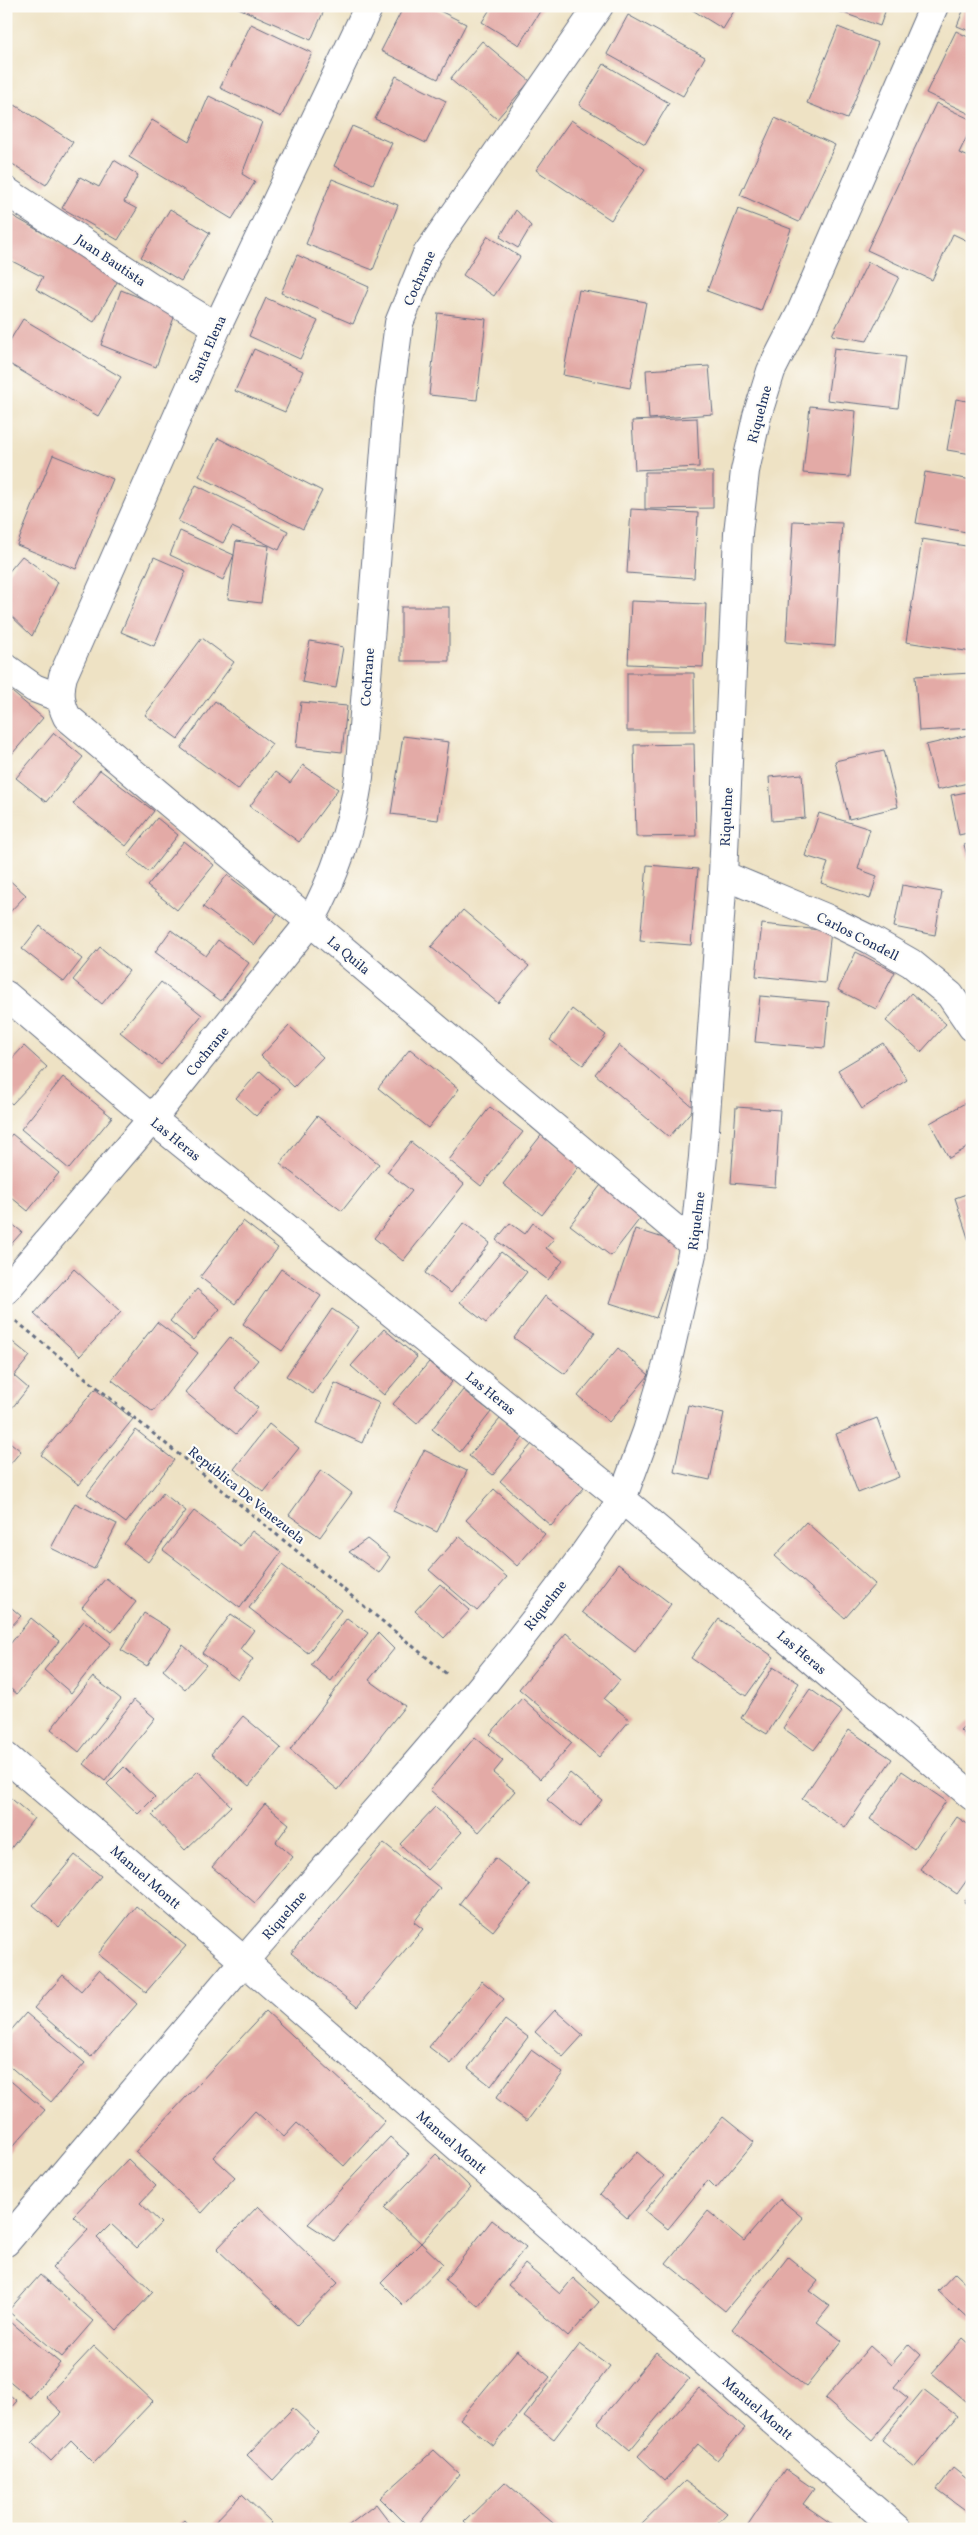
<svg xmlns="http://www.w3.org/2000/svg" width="978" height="2535" viewBox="0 0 978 2535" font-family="Vollkorn,serif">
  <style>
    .building { fill: #e3aaa6 }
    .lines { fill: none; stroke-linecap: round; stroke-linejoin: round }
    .minor-casing { stroke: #656e82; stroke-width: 30 }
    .tertiary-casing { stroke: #656e82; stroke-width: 30 }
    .path { stroke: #656e82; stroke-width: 3; stroke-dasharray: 4 4; stroke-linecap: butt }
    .minor { stroke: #fff; stroke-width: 28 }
    .tertiary { stroke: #fff; stroke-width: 28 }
    .labels { text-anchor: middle; stroke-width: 4.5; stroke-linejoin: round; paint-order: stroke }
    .street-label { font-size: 14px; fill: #1b2f5e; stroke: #fdfcf7 }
  </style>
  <rect width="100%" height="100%" fill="#fdfcf7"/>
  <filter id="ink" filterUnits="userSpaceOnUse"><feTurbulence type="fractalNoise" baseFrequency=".02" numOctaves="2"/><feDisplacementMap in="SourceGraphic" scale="10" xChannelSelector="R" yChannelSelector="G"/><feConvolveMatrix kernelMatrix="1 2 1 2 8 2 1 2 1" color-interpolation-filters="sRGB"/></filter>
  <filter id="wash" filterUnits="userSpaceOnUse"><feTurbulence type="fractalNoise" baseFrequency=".0096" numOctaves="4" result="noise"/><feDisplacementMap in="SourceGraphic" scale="20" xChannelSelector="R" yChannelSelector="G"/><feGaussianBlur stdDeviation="1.12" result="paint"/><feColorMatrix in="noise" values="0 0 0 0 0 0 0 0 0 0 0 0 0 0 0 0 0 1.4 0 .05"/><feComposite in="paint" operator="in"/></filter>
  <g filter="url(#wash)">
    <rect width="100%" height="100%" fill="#eee2c4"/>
    <g id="blocks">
      <!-- building -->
      <g class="building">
        <polygon points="234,6 326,6 311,40"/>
        <polygon points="404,6 430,6 466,24 438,79 381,51"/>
        <polygon points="492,6 540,6 542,8 519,45 482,22"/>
        <polygon points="686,6 737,6 723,29"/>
        <polygon points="836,6 887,6 880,26 835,10"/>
        <polygon points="965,6 972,6 972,32 957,26"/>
        <polygon points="628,15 705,57 683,96 607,54"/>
        <polygon points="251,24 312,53 281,117 220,88"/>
        <polygon points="838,27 878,43 847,119 807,103"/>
        <polygon points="956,31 972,39 972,115 926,93"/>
        <polygon points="482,41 530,81 497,119 450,79"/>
        <polygon points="604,64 669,103 645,144 579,105"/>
        <polygon points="396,76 446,101 426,143 375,119"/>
        <polygon points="209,96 262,122 242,174 255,182 232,219 129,157 152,120 189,142"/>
        <polygon points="936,103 972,120 972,126 959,153 972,158 972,243 953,234 932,280 867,250"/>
        <polygon points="15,105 73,142 46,185 6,160 6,119"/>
        <polygon points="775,118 835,145 799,222 740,195"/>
        <polygon points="571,120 645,169 611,220 536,170"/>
        <polygon points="352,126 392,143 373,184 334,166"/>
        <polygon points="114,160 138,175 124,202 137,209 118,240 62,208 80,177 99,187"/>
        <polygon points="332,179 398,205 373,270 306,244"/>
        <polygon points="170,209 210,233 181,281 141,257"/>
        <polygon points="738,209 791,229 761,311 707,291"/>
        <polygon points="516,210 531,226 518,248 500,237"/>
        <polygon points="6,212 120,277 94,322 36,289 43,277 6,258"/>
        <polygon points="488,236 520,257 494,296 463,275"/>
        <polygon points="297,255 369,287 353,324 281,293"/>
        <polygon points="868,262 899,277 867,341 832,335"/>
        <polygon points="121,290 176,312 156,367 101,345"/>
        <polygon points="579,290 646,302 630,388 563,375"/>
        <polygon points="266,298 318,321 300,359 249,336"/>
        <polygon points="438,313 486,319 477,400 429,395"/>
        <polygon points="23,319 121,377 98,416 6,362 6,347"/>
        <polygon points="834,348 905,357 898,408 827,400"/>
        <polygon points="254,349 303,371 285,412 235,391"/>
        <polygon points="709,366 713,414 649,419 646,370"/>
        <polygon points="956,399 972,402 972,454 947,450"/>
        <polygon points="810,406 856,411 850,477 803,473"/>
        <polygon points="697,418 699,467 635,470 632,421"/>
        <polygon points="218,438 322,491 303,529 199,476"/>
        <polygon points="53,455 113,479 76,569 17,545"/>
        <polygon points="645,472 713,472 713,508 645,509"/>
        <polygon points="925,472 972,480 972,533 916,523"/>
        <polygon points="196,485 288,531 279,550 232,527 223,543 178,521"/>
        <polygon points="631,509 698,513 694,578 627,573"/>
        <polygon points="793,521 842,523 835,646 786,642"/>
        <polygon points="180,531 234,555 236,541 269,546 261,603 228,599 234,555 223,580 170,555"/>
        <polygon points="922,539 972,547 972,652 906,642"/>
        <polygon points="22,556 58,582 32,636 6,611 6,575"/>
        <polygon points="154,557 186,571 154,646 121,632"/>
        <polygon points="631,601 706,604 703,667 628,664"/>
        <rect x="401" y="607" width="48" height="54"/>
        <polygon points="202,638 234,662 178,739 145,715"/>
        <polygon points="310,641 343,647 336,688 302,682"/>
        <polygon points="627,673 694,673 695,731 627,731"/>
        <polygon points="972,673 972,728 919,731 915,676"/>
        <polygon points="6,687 43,718 6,761"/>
        <polygon points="215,701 272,744 238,790 181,748"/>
        <polygon points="301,702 347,706 342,752 296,747"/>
        <polygon points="54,733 83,757 46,802 16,778"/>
        <polygon points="972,734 972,782 937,790 926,745"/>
        <polygon points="403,736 449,742 438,820 391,814"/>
        <polygon points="694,744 696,836 636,837 634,745"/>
        <polygon points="884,750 898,807 849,819 835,761"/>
        <polygon points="303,765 338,789 299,842 250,806 275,772 290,783"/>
        <polygon points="100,770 154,811 126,846 73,804"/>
        <polygon points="802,774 805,818 772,821 769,777"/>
        <polygon points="972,791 972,832 959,835 951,795"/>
        <polygon points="819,813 870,829 858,869 877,876 870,899 821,883 828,863 805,856"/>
        <polygon points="157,818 178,835 149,872 128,855"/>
        <polygon points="184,841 214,865 177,910 147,886"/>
        <polygon points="972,843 972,868 971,868 964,845"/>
        <polygon points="647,865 698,869 691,945 640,941"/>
        <polygon points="227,875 278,913 255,945 203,907"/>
        <polygon points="6,877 26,895 6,916"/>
        <polygon points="902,885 942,892 935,935 894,927"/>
        <polygon points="463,910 529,966 498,1003 431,947"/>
        <polygon points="762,924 831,931 825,983 756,976"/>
        <polygon points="40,926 82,959 64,982 22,949"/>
        <polygon points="171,930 206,956 218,940 249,963 221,1001 155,952"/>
        <polygon points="100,947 129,971 102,1004 73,980"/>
        <polygon points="856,952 895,972 876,1009 838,990"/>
        <polygon points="161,982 202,1015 161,1065 120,1032"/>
        <polygon points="911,993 946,1024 921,1052 886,1021"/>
        <polygon points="760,996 829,1002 825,1048 755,1042"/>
        <polygon points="572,1009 606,1035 583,1065 550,1040"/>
        <polygon points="289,1026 323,1057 294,1087 261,1056"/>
        <polygon points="883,1043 907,1080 862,1109 838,1070"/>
        <polygon points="619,1045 694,1108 669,1137 595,1074"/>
        <polygon points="24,1046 47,1067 12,1104 6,1099 6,1065"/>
        <polygon points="410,1049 459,1089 428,1128 378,1088"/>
        <polygon points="260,1071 280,1089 256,1116 236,1098"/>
        <polygon points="63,1077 112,1117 69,1169 21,1129"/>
        <polygon points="972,1099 972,1145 949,1158 930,1123"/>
        <polygon points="490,1107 523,1132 481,1186 449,1160"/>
        <polygon points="736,1107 780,1110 775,1187 731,1183"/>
        <polygon points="317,1116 379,1164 342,1211 280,1164"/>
        <polygon points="543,1133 581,1164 542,1215 503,1184"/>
        <polygon points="12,1134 59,1173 28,1211 6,1193 6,1141"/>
        <polygon points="411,1142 464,1184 403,1261 374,1238 412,1191 387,1172"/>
        <polygon points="604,1181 645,1212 611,1256 570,1225"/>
        <polygon points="972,1192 972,1247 971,1247 955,1198"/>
        <polygon points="6,1219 22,1232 6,1250"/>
        <polygon points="243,1221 278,1248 235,1304 200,1277"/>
        <polygon points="464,1223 490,1243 451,1293 425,1273"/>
        <polygon points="510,1223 525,1234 533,1223 554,1239 546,1248 563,1261 548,1280 496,1240"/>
        <polygon points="635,1229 682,1244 656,1318 610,1303"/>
        <polygon points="501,1252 527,1272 486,1323 460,1302"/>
        <polygon points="74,1269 121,1312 80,1356 34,1314"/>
        <polygon points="281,1269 321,1296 282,1351 243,1324"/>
        <polygon points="197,1289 220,1309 193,1340 170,1321"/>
        <polygon points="545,1296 595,1332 565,1374 514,1338"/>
        <polygon points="332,1309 359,1327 313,1394 286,1376"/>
        <polygon points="157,1322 198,1353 153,1412 112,1380"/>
        <polygon points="384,1329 417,1357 384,1395 351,1366"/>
        <polygon points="230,1337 258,1360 235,1388 258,1408 236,1434 185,1392"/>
        <polygon points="10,1340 30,1356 14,1376 28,1388 12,1408 6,1403 6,1344"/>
        <polygon points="618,1348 649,1375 609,1422 578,1396"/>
        <polygon points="429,1362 452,1382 417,1424 393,1404"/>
        <polygon points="335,1383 379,1403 362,1443 317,1423"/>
        <polygon points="95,1389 133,1419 79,1485 41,1455"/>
        <polygon points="463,1390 491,1412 460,1452 432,1429"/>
        <polygon points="688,1405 724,1413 710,1480 674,1472"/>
        <polygon points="877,1418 899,1477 858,1493 836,1434"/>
        <polygon points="500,1419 523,1438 493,1475 469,1456"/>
        <polygon points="269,1424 299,1448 264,1492 234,1469"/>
        <polygon points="136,1430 174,1460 126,1523 87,1494"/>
        <polygon points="6,1439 21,1451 6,1469"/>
        <polygon points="532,1444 584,1488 551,1526 500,1481"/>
        <polygon points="424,1450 467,1471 437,1532 393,1511"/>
        <polygon points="321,1470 352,1493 320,1537 289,1515"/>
        <polygon points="494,1489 545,1534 517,1566 466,1520"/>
        <polygon points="163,1493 186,1511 148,1562 124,1544"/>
        <polygon points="75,1503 117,1524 94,1569 51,1548"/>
        <polygon points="194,1511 240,1546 252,1531 281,1552 240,1608 163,1550"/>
        <polygon points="806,1522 875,1584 845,1618 775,1556"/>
        <polygon points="459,1536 507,1577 477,1611 429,1570"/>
        <polygon points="367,1539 390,1557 379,1573 349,1552"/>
        <polygon points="618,1564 671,1604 635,1652 582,1612"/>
        <polygon points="282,1565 341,1610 308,1653 249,1608"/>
        <polygon points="106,1578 136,1602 112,1632 82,1607"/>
        <polygon points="440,1584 470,1610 444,1638 415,1611"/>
        <polygon points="6,1603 21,1616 6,1632"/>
        <polygon points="144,1613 170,1629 147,1666 121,1650"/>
        <polygon points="231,1614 254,1630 240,1649 253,1659 238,1680 202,1653"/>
        <polygon points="31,1618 59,1641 17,1694 6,1685 6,1649"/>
        <polygon points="347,1618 368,1633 331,1681 311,1665"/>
        <polygon points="719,1619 774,1657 746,1696 691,1658"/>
        <polygon points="84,1621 111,1643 71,1693 44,1670"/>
        <polygon points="378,1633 394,1649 369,1680 405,1706 338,1790 290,1750"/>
        <polygon points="566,1633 620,1680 604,1699 630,1720 599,1757 519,1689"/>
        <polygon points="183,1645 206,1665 185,1689 163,1670"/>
        <polygon points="773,1667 799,1683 767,1734 741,1718"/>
        <polygon points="93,1677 121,1699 79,1752 51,1729"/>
        <polygon points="810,1689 842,1712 814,1750 783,1728"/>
        <polygon points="522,1698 572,1743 540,1779 490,1734"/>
        <polygon points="134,1700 155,1718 105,1781 84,1764"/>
        <polygon points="243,1716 281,1748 249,1786 211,1754"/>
        <polygon points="972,1719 972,1741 960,1730"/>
        <polygon points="849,1730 892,1759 845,1828 802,1799"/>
        <polygon points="475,1737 503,1761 493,1773 515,1791 479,1832 430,1790"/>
        <polygon points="124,1767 155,1797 138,1814 107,1784"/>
        <polygon points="198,1771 231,1806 185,1850 152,1815"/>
        <polygon points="902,1771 946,1801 914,1849 870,1819"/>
        <polygon points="570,1773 602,1800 580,1827 547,1800"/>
        <polygon points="6,1794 34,1818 6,1855"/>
        <polygon points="265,1804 289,1824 276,1842 293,1857 255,1903 212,1867"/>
        <polygon points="435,1807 462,1832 427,1870 400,1844"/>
        <polygon points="957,1817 972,1827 972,1873 957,1894 920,1869"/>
        <polygon points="384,1843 440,1888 414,1922 423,1929 357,2007 291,1953"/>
        <polygon points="75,1855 101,1876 59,1927 33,1905"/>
        <polygon points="495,1858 530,1885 493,1931 459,1904"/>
        <polygon points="972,1891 972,1907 964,1902"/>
        <polygon points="136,1906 186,1946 146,1992 98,1954"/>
        <polygon points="99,1970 137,2004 91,2057 34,2008 63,1975 81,1991"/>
        <polygon points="482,1981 504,1999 451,2064 429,2047"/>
        <polygon points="555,2010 583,2035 563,2057 535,2032"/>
        <polygon points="266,2011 385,2121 344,2166 297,2123 284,2137 255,2111 213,2157 235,2177 202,2213 135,2152"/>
        <polygon points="26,2013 85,2063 51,2102 6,2063 6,2036"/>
        <polygon points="505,2020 528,2037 491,2086 468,2068"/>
        <polygon points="531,2050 563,2073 527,2121 496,2098"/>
        <polygon points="6,2077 45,2110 6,2154"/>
        <polygon points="723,2117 754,2142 716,2188 708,2180 668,2229 645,2211"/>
        <polygon points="390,2137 409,2154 334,2241 308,2224"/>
        <polygon points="637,2152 664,2176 627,2218 600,2194"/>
        <polygon points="436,2154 471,2188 421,2243 384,2208"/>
        <polygon points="128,2159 156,2186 140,2203 161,2223 137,2248 111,2224 97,2238 153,2292 117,2330 52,2268 88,2230 73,2216"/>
        <polygon points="780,2199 803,2218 725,2311 666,2263 708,2211 744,2241"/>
        <polygon points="258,2206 338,2283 297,2325 217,2249"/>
        <polygon points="492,2220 526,2247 478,2306 445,2280"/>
        <polygon points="421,2243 443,2264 403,2305 381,2283"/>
        <polygon points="788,2257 818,2281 810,2291 830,2306 817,2322 842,2341 806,2387 732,2329"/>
        <polygon points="525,2264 560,2294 573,2278 599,2302 568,2337 508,2285"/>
        <polygon points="955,2273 972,2289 972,2322 938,2291"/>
        <polygon points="40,2275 93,2321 62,2357 8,2311"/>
        <polygon points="6,2318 60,2363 30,2398 6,2378"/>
        <polygon points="963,2338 972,2346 972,2407 932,2373"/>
        <polygon points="580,2344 610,2366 554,2439 524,2417"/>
        <polygon points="909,2344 921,2355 894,2387 908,2398 872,2440 825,2399 870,2346 891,2365"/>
        <polygon points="94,2346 153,2401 94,2463 71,2440 51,2461 32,2443 62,2412 46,2397"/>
        <polygon points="517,2350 550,2377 493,2446 460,2419"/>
        <polygon points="656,2352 689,2379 630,2450 598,2423"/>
        <polygon points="699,2388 745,2428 717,2460 698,2444 665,2481 638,2456"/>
        <polygon points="923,2390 957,2416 915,2467 882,2440"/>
        <polygon points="6,2392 17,2401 6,2413"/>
        <polygon points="293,2408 318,2432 273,2480 247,2455"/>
        <polygon points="434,2450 460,2474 415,2529 411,2529 380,2498"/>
        <polygon points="953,2468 972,2483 972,2515 937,2489"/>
        <polygon points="785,2469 814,2489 803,2504 839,2529 745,2529"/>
        <polygon points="685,2481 727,2513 712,2529 636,2529"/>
        <polygon points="505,2482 560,2529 471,2529 464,2522"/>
        <polygon points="242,2494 272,2523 267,2529 208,2529"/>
        <polygon points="376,2504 395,2529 344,2529"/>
        <polygon points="184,2520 192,2529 174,2529"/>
      </g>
    </g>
  </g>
  <g filter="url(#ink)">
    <use href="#blocks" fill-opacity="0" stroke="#656e82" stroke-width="1"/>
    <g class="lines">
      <defs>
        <g id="minor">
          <path d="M369,6L217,327L63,676C59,691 60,703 67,717L694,1245"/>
          <polyline points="934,6 801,312 771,371 757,416 745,471 738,533 723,875 703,1157 694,1245 666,1368 647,1431 622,1499 972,1796"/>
          <polyline points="6,191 153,288 217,327"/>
          <polyline points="6,668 34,688 60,698"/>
          <polyline points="723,875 826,918 871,940 911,963 950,995 972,1027"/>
          <path d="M6,1290L152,1119L310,922C336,875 351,830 359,777L389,400L399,323L427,254L599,6"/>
          <polyline points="6,1757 244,1961 6,2242"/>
        </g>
        <path id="tertiary" d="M6,995L152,1119L622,1499C512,1665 373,1811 244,1961L897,2529"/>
      </defs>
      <!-- minor casing -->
      <use href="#minor" class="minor-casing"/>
      <!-- tertiary casing -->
      <use href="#tertiary" class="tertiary-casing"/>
      <!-- path -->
      <polyline class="path" points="16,1321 448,1675"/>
      <!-- minor -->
      <use href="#minor" class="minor"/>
      <!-- tertiary -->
      <use href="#tertiary" class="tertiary"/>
    </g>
  </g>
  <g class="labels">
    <!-- street labels -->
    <g class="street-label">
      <text transform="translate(111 260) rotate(34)" y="5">Juan Bautista</text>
      <text transform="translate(419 278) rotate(-66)" y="5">Cochrane</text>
      <text transform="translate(207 349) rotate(-66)" y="5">Santa Elena</text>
      <text transform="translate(759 414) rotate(-75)" y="5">Riquelme</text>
      <text transform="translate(367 677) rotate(-86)" y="5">Cochrane</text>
      <text transform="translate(726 817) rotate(-87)" y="5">Riquelme</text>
      <text transform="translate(858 936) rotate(27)" y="5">Carlos Condell</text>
      <text transform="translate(349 955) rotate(40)" y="5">La Quila</text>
      <text transform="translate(207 1051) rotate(-51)" y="5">Cochrane</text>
      <text transform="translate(176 1139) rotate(39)" y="5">Las Heras</text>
      <text transform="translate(696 1221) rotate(-83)" y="5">Riquelme</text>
      <text transform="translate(491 1393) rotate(39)" y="5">Las Heras</text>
      <text transform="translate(247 1495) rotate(39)" y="5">República De Venezuela</text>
      <text transform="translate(545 1605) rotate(-52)" y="5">Riquelme</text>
      <text transform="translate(802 1652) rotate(40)" y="5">Las Heras</text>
      <text transform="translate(146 1877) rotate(41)" y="5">Manuel Montt</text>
      <text transform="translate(284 1915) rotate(-49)" y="5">Riquelme</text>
      <text transform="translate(452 2142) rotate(41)" y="5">Manuel Montt</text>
      <text transform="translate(758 2408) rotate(41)" y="5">Manuel Montt</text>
    </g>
  </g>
  <!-- margin -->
  <rect width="978" height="2535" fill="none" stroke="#fdfcf7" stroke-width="25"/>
</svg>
